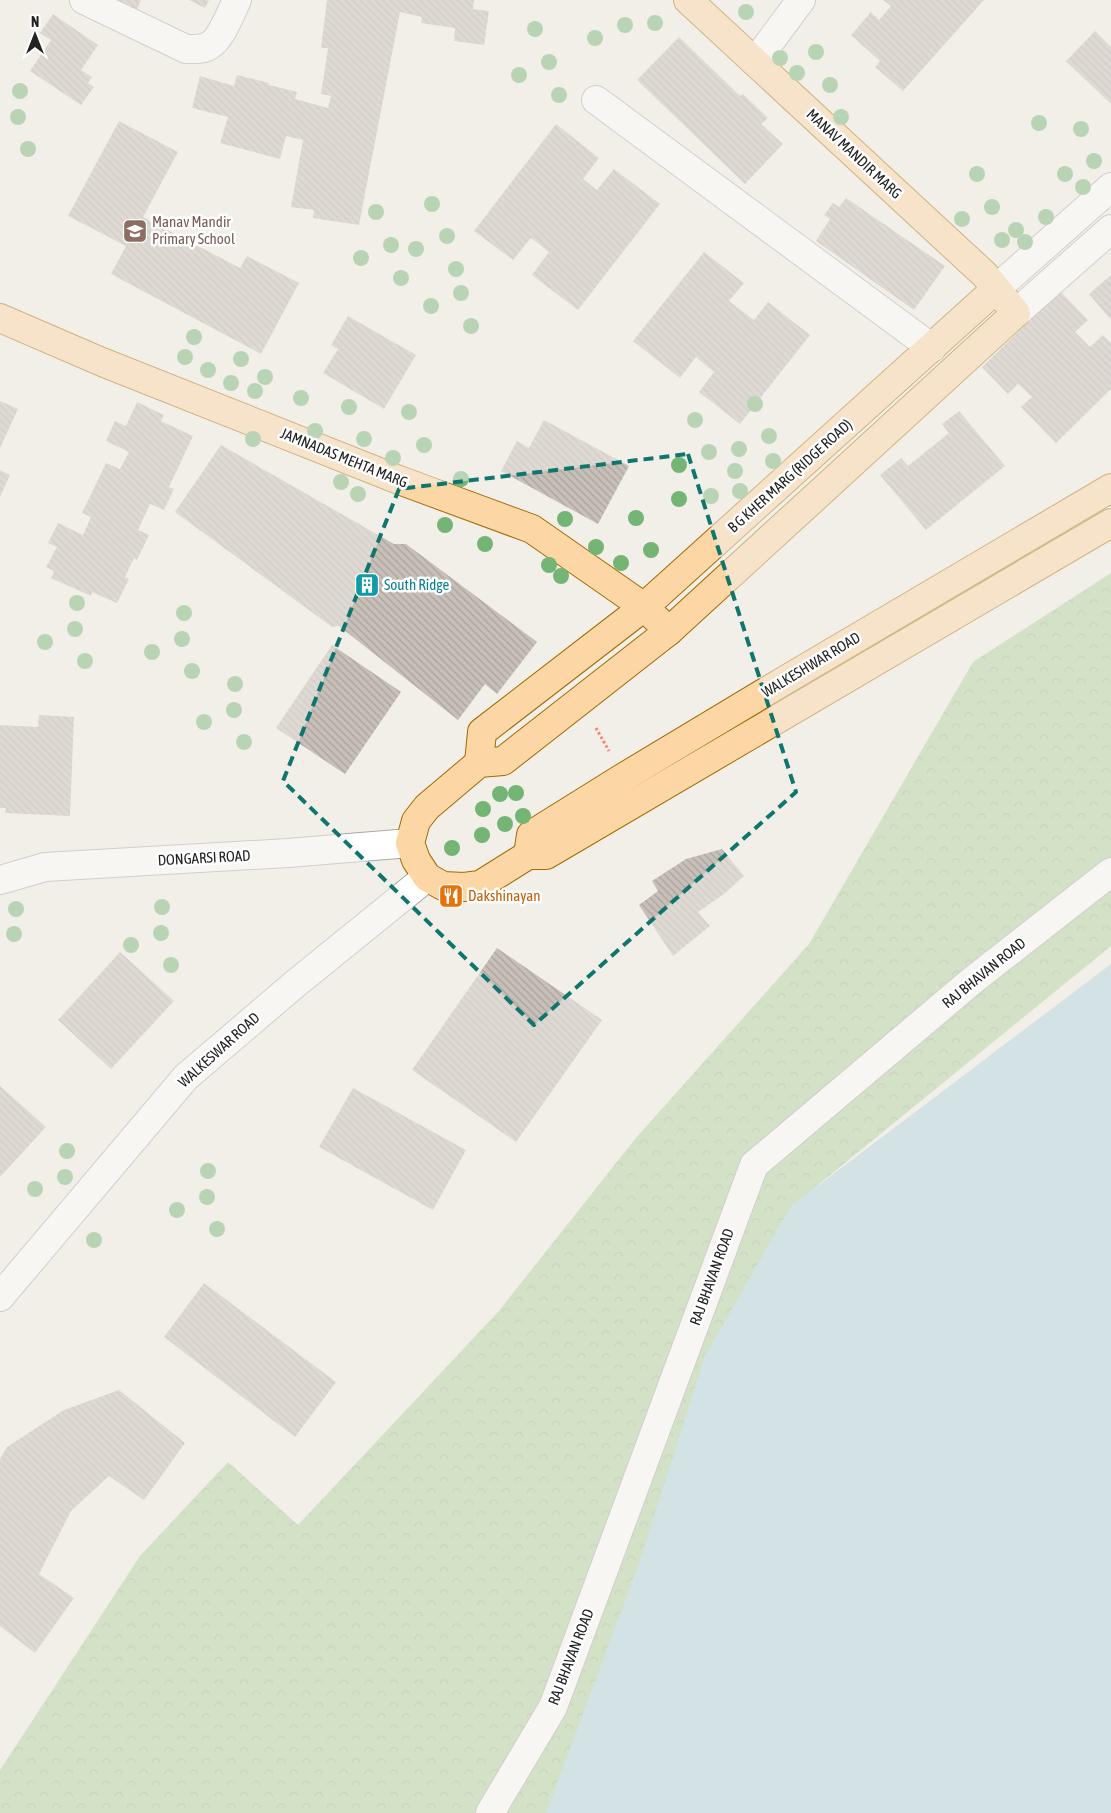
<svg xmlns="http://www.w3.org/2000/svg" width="1111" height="1813" viewBox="0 0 1111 1813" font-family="'Asap Condensed',sans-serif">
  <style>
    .forest { fill: url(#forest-crowns) }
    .water { fill: #aad3df }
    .building { fill: url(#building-back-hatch) }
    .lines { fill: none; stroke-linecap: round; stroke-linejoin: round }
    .minor-casing { stroke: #a9a9a9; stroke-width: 30 }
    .major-casing { stroke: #a06b00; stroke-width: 30 }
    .path { stroke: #fa8072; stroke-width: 3; stroke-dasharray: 2.5 2.5; stroke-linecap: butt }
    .minor { stroke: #fff; stroke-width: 28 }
    .major { stroke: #fcd6a4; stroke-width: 28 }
    .tree { fill: #74b475 }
    .marked { fill: none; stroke: #0f766e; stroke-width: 4; stroke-dasharray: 10 6; stroke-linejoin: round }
    .labels { text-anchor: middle; stroke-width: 5; stroke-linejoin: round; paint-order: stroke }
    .street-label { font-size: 15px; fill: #222; stroke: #fff }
    .education-label { font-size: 15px; fill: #785e54; stroke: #fff; text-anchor: start }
    .culture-label { font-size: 15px; fill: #0d838f; stroke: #fff; text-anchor: start }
    .food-label { font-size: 15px; fill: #c56008; stroke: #fff; text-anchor: start }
  </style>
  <defs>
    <pattern id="forest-crowns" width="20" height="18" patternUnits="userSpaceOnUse" patternTransform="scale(1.25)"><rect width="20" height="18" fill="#add19e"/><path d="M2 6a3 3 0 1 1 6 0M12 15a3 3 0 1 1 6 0" fill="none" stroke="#95b388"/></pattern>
    <pattern id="building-back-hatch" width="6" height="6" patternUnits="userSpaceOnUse" patternTransform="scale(1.25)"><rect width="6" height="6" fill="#c7bfb8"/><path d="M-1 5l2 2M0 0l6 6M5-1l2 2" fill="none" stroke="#aba49e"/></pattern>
  </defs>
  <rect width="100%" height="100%" fill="#f2efe9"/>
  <!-- forest -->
  <polygon class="forest" points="1111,573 1111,946 813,1189 569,1813 0,1813 0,1770 140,1556 228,1462 298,1525 498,1312 635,1139 809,944 973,662"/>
  <!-- water -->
  <polygon class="water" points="1111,964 1111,1813 546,1813 638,1566 705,1356 791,1206"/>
  <!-- building -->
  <g class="building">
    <polygon points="102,0 141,0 134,16"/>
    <polygon points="189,0 209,0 205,8"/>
    <polygon points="327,0 474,0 473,9 489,11 484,45 454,41 455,28 421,23 422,17 400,12 359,225 313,218 314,210 291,207 303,140 286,136 280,159 220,143 228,117 192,108 200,76 234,86 237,75 269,83 269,85 297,92 295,99 328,108 331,96 321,94 328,48 321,48"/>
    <polygon points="883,0 984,0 903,91 875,67 880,61 851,35 871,12 879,20 891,6"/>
    <polygon points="53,14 98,45 81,70 92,77 88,83 94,87 81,105 30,71 51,40 40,33"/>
    <polygon points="1095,31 1111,47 1111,104 1066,61"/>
    <polygon points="679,37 740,96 743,94 768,118 761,124 783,144 745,184 637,80"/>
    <polygon points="119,121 178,152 143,217 240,268 247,256 299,283 261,354 111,274 126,246 68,216"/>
    <polygon points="556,124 599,158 583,179 597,190 614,169 660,204 578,310 532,275 549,252 531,238 513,260 474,231"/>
    <polygon points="846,198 945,266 914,310 816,241 830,219 824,215 833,203 839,207"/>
    <polygon points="704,252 744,283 729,301 754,320 768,302 810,335 740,424 699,392 714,372 696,357 680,378 633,341"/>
    <polygon points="1111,275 1111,320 1089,294"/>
    <polygon points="1060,291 1088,320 1075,332 1090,347 1103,335 1111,343 1111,389 1056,443 1021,407 1032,397 1018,384 1008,394 982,367"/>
    <polygon points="348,316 416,355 384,409 323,373 338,349 331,345"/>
    <polygon points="0,401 18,409 0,448"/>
    <polygon points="137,402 164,415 161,421 193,436 169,487 174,489 164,510 150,504 138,530 149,535 137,560 134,558 125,577 129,579 117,603 92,592 91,596 51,578 54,571 46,567 57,547 48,543 58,523 83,535 91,517 82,513 106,463 120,469 129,452 106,441 115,421 126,426"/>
    <polygon points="959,411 1005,466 926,530 880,475 901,458 908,466 949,433 942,424"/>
    <polygon points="544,420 629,466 598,524 501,471 517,441 529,448"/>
    <polygon points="221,445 394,544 406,544 537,642 497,694 485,684 458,720 339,626 332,627 175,512"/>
    <polygon points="0,470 10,475 0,497"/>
    <polygon points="332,645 401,692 345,774 276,728"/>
    <polygon points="39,715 74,717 70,816 5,813 6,808 0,808 0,725 38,727"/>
    <polygon points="722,849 744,876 724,894 698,912 710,926 673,956 639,905 658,891 652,881 686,859"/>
    <polygon points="497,948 602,1020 516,1142 412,1070"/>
    <polygon points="120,952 174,1001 111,1069 58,1020"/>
    <polygon points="0,1086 46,1127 0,1177"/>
    <polygon points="353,1088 466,1150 433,1210 319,1147"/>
    <polygon points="204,1283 336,1382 295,1437 164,1337"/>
    <polygon points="119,1390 185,1443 144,1500 109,1476 71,1511 39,1574 74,1598 35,1653 0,1626 0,1459 7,1447 64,1410"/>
  </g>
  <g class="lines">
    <defs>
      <g id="minor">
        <path d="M84,0L186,49C194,49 203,50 210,45C221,39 231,12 237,0"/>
        <polyline points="755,62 801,0"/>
        <polyline points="596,100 932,348"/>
        <polyline points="996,289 1111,187"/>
        <polyline points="1016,313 1111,229"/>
        <polyline points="0,880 45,867 288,853 410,843"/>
        <polyline points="0,1297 186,1077 295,984 427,877"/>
        <polyline points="490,1813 553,1707 754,1165 973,980 1111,872"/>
      </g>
      <g id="major">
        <polyline points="688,0 985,275 1016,313 669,631 503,761 479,763 427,807 416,821 410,843 416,860 427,877 443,886 464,887 480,885 528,855 546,855 1111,523"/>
        <polyline points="0,318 102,362 399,480 532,529 644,607 669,631"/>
        <polyline points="479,763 482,732 644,607 996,289"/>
        <polyline points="528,855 531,835 624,777 787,679 1111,488"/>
      </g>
    </defs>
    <!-- minor casing -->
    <use href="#minor" class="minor-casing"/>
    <!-- major casing -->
    <use href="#major" class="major-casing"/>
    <!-- path -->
    <polyline class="path" points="596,728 609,751"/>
    <!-- minor -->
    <use href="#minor" class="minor"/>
    <!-- major -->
    <use href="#major" class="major"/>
  </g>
  <!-- trees -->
  <g class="tree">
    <circle cx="746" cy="12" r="8"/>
    <circle cx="655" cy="23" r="8"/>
    <circle cx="625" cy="25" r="8"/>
    <circle cx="535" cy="29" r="8"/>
    <circle cx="595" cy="38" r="8"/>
    <circle cx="816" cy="52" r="8"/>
    <circle cx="780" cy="58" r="8"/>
    <circle cx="549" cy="62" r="8"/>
    <circle cx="797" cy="73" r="8"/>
    <circle cx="519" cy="75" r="8"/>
    <circle cx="830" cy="85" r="8"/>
    <circle cx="20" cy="91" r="8"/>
    <circle cx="559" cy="95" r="8"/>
    <circle cx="18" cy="117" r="8"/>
    <circle cx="841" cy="117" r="8"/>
    <circle cx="1039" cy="123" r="8"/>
    <circle cx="1081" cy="129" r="8"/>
    <circle cx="28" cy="149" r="8"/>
    <circle cx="1094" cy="161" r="8"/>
    <circle cx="977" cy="174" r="8"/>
    <circle cx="1065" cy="174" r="8"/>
    <circle cx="1083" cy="187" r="8"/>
    <circle cx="432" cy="204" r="8"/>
    <circle cx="992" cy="207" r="8"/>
    <circle cx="376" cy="212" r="8"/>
    <circle cx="1046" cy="217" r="8"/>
    <circle cx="962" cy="219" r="8"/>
    <circle cx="1016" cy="230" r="8"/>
    <circle cx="447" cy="236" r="8"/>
    <circle cx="1002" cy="240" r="8"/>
    <circle cx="1025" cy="242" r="8"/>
    <circle cx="391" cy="245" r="8"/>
    <circle cx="416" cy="249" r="8"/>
    <circle cx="361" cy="258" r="8"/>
    <circle cx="456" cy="269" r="8"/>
    <circle cx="401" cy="278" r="8"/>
    <circle cx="461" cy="293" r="8"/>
    <circle cx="431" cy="306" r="8"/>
    <circle cx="471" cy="326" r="8"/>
    <circle cx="194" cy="337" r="8"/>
    <circle cx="185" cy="357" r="8"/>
    <circle cx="241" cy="359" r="8"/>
    <circle cx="208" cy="370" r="8"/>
    <circle cx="265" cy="377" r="8"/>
    <circle cx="231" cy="383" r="8"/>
    <circle cx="255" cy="391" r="8"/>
    <circle cx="301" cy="398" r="8"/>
    <circle cx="755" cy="404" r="8"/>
    <circle cx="349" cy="407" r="8"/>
    <circle cx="409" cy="412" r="8"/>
    <circle cx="695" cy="420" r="8"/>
    <circle cx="315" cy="431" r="8"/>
    <circle cx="769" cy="436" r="8"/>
    <circle cx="253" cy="439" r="8"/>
    <circle cx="364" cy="439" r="8"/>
    <circle cx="424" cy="445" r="8"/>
    <circle cx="739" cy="449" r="8"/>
    <circle cx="709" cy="452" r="8"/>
    <circle cx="393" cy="458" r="8"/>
    <circle cx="773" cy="461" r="8"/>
    <circle cx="679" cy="465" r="8"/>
    <circle cx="735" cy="471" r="8"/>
    <circle cx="461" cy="479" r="8"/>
    <circle cx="341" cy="482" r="8"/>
    <circle cx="740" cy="491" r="8"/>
    <circle cx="358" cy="494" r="8"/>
    <circle cx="711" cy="496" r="8"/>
    <circle cx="679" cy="499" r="8"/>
    <circle cx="636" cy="518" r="8"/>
    <circle cx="565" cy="519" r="8"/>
    <circle cx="445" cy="525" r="8"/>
    <circle cx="485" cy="544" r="8"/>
    <circle cx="596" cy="547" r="8"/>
    <circle cx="651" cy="550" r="8"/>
    <circle cx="621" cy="563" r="8"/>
    <circle cx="549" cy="565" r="8"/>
    <circle cx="561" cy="576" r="8"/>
    <circle cx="77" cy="603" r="8"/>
    <circle cx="184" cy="613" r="8"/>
    <circle cx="75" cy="629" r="8"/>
    <circle cx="182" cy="639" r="8"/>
    <circle cx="45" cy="642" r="8"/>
    <circle cx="152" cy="652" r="8"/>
    <circle cx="85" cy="661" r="8"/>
    <circle cx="192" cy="671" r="8"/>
    <circle cx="235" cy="684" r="8"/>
    <circle cx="234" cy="710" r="8"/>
    <circle cx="204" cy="722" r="8"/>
    <circle cx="244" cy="742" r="8"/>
    <circle cx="516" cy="793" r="8"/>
    <circle cx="500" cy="794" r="8"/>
    <circle cx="483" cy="809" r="8"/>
    <circle cx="523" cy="816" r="8"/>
    <circle cx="505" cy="824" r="8"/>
    <circle cx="482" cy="835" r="8"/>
    <circle cx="452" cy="848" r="8"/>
    <circle cx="162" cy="907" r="8"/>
    <circle cx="16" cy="909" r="8"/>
    <circle cx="161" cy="933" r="8"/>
    <circle cx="14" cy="934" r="8"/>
    <circle cx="131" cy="945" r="8"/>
    <circle cx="171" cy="965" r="8"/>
    <circle cx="67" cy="1151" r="8"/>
    <circle cx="208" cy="1171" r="8"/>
    <circle cx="65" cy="1177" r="8"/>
    <circle cx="35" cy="1189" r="8"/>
    <circle cx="207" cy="1197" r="8"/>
    <circle cx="177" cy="1210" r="8"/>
    <circle cx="217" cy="1229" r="8"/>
    <circle cx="94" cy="1240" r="8"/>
  </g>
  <!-- marked area -->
  <path d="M0 0H1111V1813H0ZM688,454L796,792L534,1025L283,781L399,489Z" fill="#f2efe9" fill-opacity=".55" fill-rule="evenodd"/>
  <path class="marked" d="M688,454L796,792L534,1025L283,781L399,489Z"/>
  <!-- icons -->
  <defs>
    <symbol id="school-square" viewBox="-11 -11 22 22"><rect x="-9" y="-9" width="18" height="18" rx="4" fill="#8d6e63" stroke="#fff"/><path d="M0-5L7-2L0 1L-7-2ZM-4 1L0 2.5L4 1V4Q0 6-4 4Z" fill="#fff"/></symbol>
    <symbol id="building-square" viewBox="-11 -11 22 22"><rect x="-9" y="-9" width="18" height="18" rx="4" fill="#0f9aa8" stroke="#fff"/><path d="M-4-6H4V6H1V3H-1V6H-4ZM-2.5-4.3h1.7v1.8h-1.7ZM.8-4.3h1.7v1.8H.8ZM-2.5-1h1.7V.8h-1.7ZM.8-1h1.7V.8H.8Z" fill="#fff"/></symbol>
    <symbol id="restaurant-square" viewBox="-11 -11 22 22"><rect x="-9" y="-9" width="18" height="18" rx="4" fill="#e8710a" stroke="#fff"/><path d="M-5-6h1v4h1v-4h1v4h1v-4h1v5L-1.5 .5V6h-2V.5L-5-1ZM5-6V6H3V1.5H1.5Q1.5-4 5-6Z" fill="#fff"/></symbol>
  </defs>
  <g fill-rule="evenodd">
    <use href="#school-square" x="121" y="217" width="28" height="28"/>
    <use href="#building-square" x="353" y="571" width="28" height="28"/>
    <use href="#restaurant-square" x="437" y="882" width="28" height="28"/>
  </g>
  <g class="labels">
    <!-- street labels -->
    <g class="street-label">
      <text transform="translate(854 154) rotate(43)" y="5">MANAV MANDIR MARG</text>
      <text transform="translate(344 458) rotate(22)" y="5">JAMNADAS MEHTA MARG</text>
      <text transform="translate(790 476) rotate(-42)" y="5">B G KHER MARG (RIDGE ROAD)</text>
      <text transform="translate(811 665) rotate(-31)" y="5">WALKESHWAR ROAD</text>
      <text transform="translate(204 858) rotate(-3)" y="5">DONGARSI ROAD</text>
      <text transform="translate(984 973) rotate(-39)" y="5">RAJ BHAVAN ROAD</text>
      <text transform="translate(219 1050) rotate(-42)" y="5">WALKESWAR ROAD</text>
      <text transform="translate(712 1277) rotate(-70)" y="5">RAJ BHAVAN ROAD</text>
      <text transform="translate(571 1657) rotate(-69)" y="5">RAJ BHAVAN ROAD</text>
    </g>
    <!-- education labels -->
    <g class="education-label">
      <text x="152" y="227">Manav Mandir<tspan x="152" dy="17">Primary School</tspan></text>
    </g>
    <!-- culture labels -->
    <g class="culture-label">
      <text x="384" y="590">South Ridge</text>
    </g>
    <!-- food labels -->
    <g class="food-label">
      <text x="468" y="901">Dakshinayan</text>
    </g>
  </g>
  <!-- north arrow -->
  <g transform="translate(35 35)" stroke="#ffffff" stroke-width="4" paint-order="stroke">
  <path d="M0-4L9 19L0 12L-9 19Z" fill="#222222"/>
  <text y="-8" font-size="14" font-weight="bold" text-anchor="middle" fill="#222222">N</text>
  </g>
</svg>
